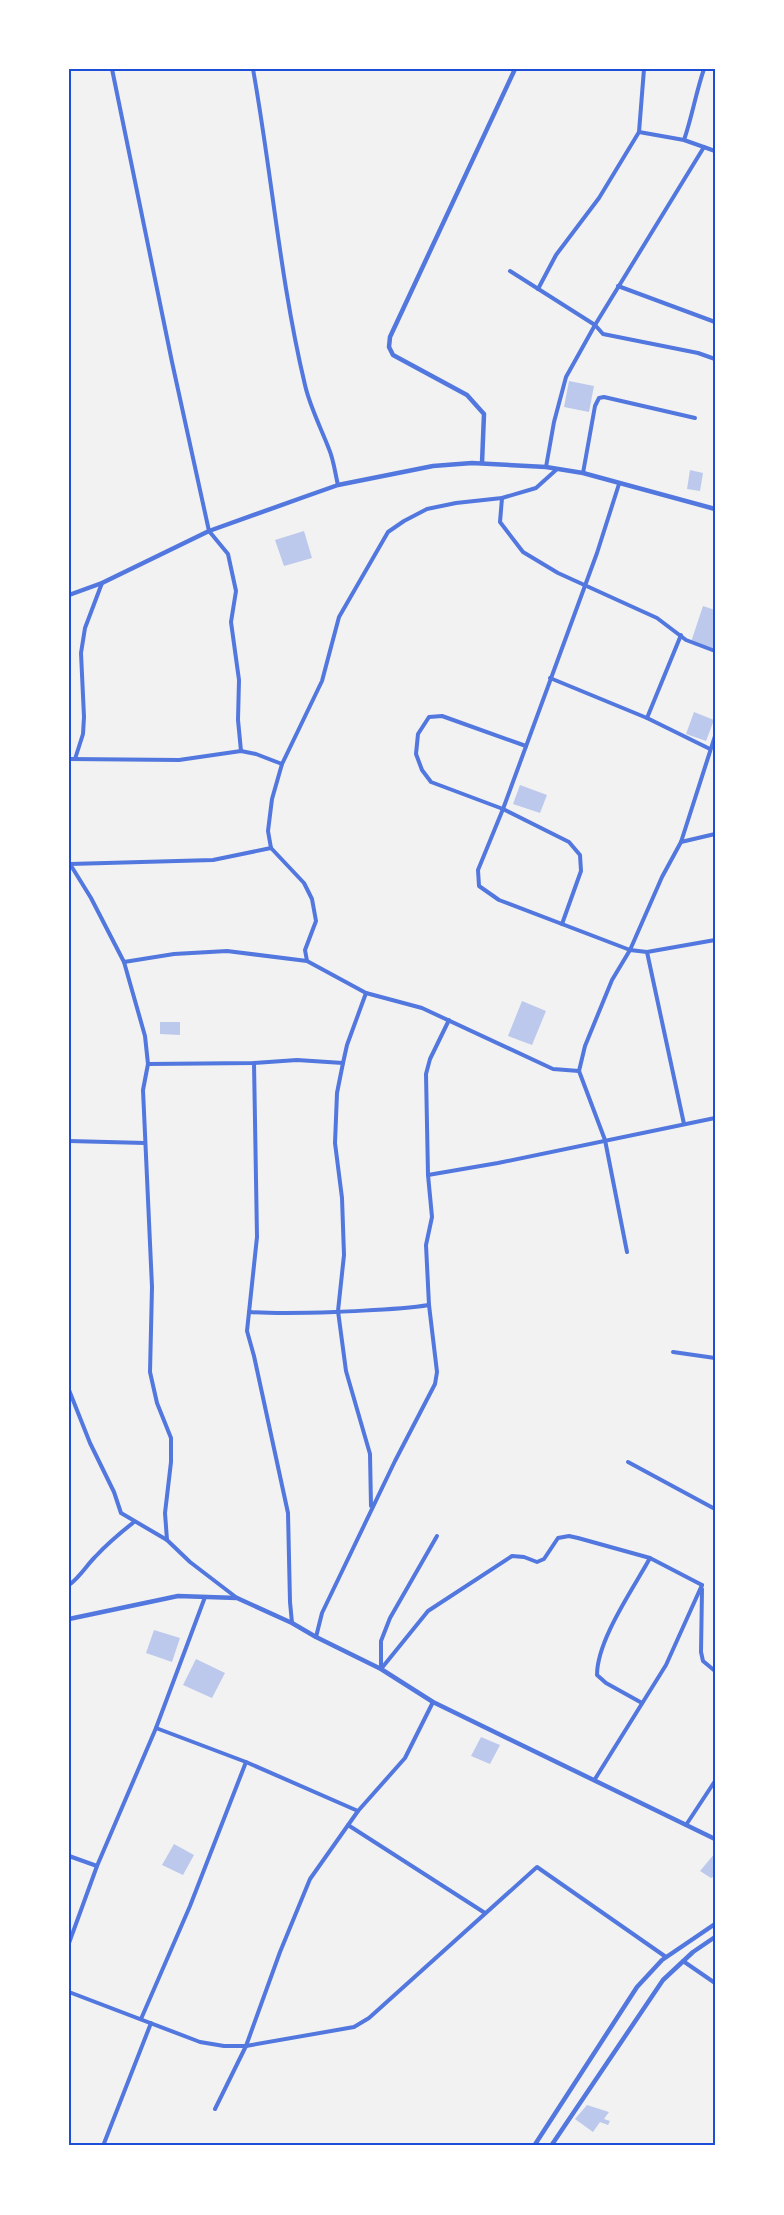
<svg xmlns="http://www.w3.org/2000/svg" width="784" height="2215" viewBox="0 0 784 2215" font-family="Commissioner,sans-serif">
  <style>
    .building { fill: #bdc9ec }
    .lines { fill: none; stroke-linecap: round; stroke-linejoin: round }
    .minor { stroke: #5277de; stroke-width: 4 }
    .tertiary { stroke: #5277de; stroke-width: 4.5 }
    .neatline { fill: none; stroke: #1d4ed8; stroke-width: 2 }
  </style>
  <rect width="100%" height="100%" fill="#f2f2f2"/>
  <!-- building -->
  <g class="building">
    <polygon points="569,381 594,386 589,412 564,407"/>
    <polygon points="690,470 703,473 700,491 687,489"/>
    <polygon points="304,531 312,558 284,566 275,540"/>
    <polygon points="703,606 715,610 715,649 691,642"/>
    <polygon points="694,712 714,720 706,741 686,734"/>
    <polygon points="520,785 547,795 540,813 513,804"/>
    <polygon points="522,1001 546,1011 532,1045 508,1036"/>
    <polygon points="160,1022 180,1022 180,1035 160,1034"/>
    <polygon points="154,1630 180,1638 172,1662 146,1653"/>
    <polygon points="196,1659 225,1673 212,1698 183,1685"/>
    <polygon points="481,1737 500,1745 490,1764 471,1756"/>
    <polygon points="174,1844 194,1855 183,1875 162,1865"/>
    <polygon points="715,1853 715,1876 711,1878 700,1871"/>
    <polygon points="587,2105 609,2112 604,2119 610,2121 608,2125 600,2122 593,2132 575,2119"/>
  </g>
  <g class="lines">
    <!-- minor -->
    <g class="minor">
      <polyline points="112,69 172,362 209,531 228,554 236,591 231,622 239,680 238,720 241,751"/>
      <path d="M253,69C272,175 280,280 305,385C310,407 321,428 329,449C334,461 335,473 338,485"/>
      <polyline points="639,132 684,140 715,151"/>
      <path d="M684,140C692,117 696,92 704,69"/>
      <polyline points="510,271 595,325 603,334 698,353 715,359"/>
      <polyline points="618,286 715,322"/>
      <polyline points="538,289 556,255 599,198 639,132 644,69"/>
      <polyline points="546,467 554,422 566,377 595,325 704,147"/>
      <polyline points="583,473 595,406 599,398 604,397 695,418"/>
      <polyline points="619,484 597,553 503,809 478,870 479,886 499,900 630,950 647,952 715,940"/>
      <polyline points="502,498 500,522 523,552 558,573 657,618 686,640 715,651"/>
      <polyline points="550,678 647,718 710,749"/>
      <polyline points="647,718 681,635"/>
      <polyline points="526,746 442,716 429,717 418,734 416,754 422,770 431,782 503,809 569,842 580,855 581,871 562,924"/>
      <polyline points="69,759 179,760 241,751 256,754 282,764"/>
      <polyline points="75,759 83,734 84,717 81,653 85,628 102,583"/>
      <polyline points="681,842 715,834"/>
      <polyline points="70,864 91,898 124,962 145,1036 148,1064 143,1090 152,1287 150,1372 157,1403 171,1438 171,1462 165,1513 167,1540"/>
      <polyline points="70,864 213,860 271,848"/>
      <polyline points="647,952 684,1124"/>
      <polyline points="307,961 305,950 316,921 312,899 304,883 271,848 268,831 272,799 282,764 322,681 339,617 388,532 404,521 427,509 456,503 502,498 536,488 556,470"/>
      <polyline points="124,962 174,954 227,951 307,961 366,993 422,1008 553,1069 579,1071"/>
      <polyline points="366,993 347,1045 343,1063 337,1093 335,1143 342,1198 344,1255 338,1311 346,1371 370,1454 371,1506"/>
      <polyline points="254,1063 257,1237 247,1331 254,1356 288,1513 290,1602 292,1623"/>
      <polyline points="148,1064 254,1063 297,1060 343,1063"/>
      <polyline points="69,1141 145,1143"/>
      <polyline points="428,1175 498,1163 715,1118"/>
      <polyline points="627,1252 605,1140 579,1071 585,1046 612,980 630,950 662,877 681,842 715,736"/>
      <path d="M249,1312C279,1314 307,1313 337,1312C368,1310 398,1310 429,1305"/>
      <polyline points="673,1352 715,1358"/>
      <polyline points="69,1390 90,1443 114,1492 121,1513 167,1540 190,1562 237,1598"/>
      <polyline points="628,1462 715,1509"/>
      <path d="M69,1585C80,1577 86,1566 95,1557C107,1544 120,1533 134,1522"/>
      <polyline points="702,1589 701,1652 703,1661 715,1671"/>
      <polyline points="316,1637 322,1613 395,1461 435,1384 437,1372 429,1305 426,1245 432,1217 428,1175 426,1074 430,1059 449,1020"/>
      <polyline points="381,1668 381,1641 390,1618 437,1536"/>
      <polyline points="381,1669 428,1611 512,1556 524,1557 537,1562 544,1559 558,1538 569,1536 578,1538 650,1558 702,1585"/>
      <path d="M642,1703L606,1683L597,1675C597,1640 633,1589 650,1558"/>
      <polyline points="156,1728 205,1597"/>
      <polyline points="595,1779 666,1665 702,1585"/>
      <polyline points="348,1825 485,1913"/>
      <polyline points="686,1825 715,1781"/>
      <polyline points="69,1856 97,1866"/>
      <polyline points="69,1943 97,1866 156,1728 246,1762 358,1811"/>
      <polyline points="683,1961 715,1983"/>
      <polyline points="69,1992 200,2042 224,2046 246,2046 354,2027 369,2018 537,1867 666,1957"/>
      <polyline points="141,2019 190,1906 246,1762"/>
      <polyline points="215,2109 246,2046 280,1952 310,1879 358,1811 405,1758 433,1702"/>
      <polyline points="103,2146 151,2023"/>
    </g>
    <!-- tertiary -->
    <g class="tertiary">
      <polyline points="482,463 484,414 467,395 393,355 389,347 390,337 515,69"/>
      <polyline points="69,595 102,583 209,531 304,497 338,485 433,466 472,463 546,467 583,473 715,509"/>
      <polyline points="69,1619 178,1596 237,1598 292,1623 316,1637 381,1669 433,1702 715,1839"/>
      <polyline points="534,2146 637,1987 662,1960 715,1924"/>
      <polyline points="551,2146 663,1980 693,1952 715,1937"/>
    </g>
  </g>
  <!-- border -->
  <rect width="784" height="2215" fill="none" stroke="#ffffff" stroke-width="141"/>
  <rect x="70" y="70" width="644" height="2074" class="neatline"/>
</svg>
